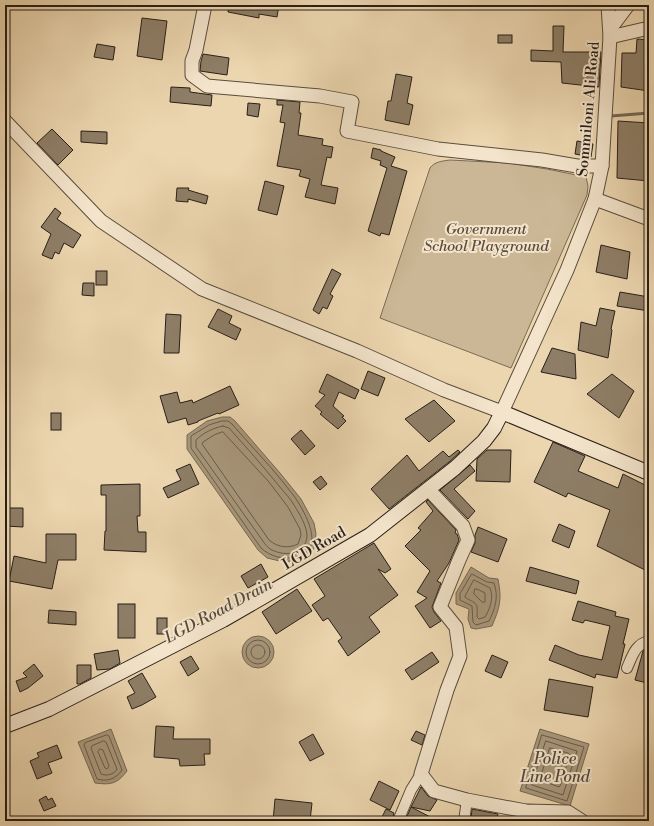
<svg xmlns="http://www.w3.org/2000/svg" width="654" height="826" viewBox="0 0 654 826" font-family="'Libre Bodoni',serif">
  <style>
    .green { fill: #cbb795; stroke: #7a6b56 }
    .water { fill: #a9987c; stroke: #756854 }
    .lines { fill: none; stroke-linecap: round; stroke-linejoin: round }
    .shore { stroke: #685c4a; stroke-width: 1 }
    .stream { stroke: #756854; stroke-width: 3 }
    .building { fill: #8e7e67; stroke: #281f18 }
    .minor-casing { stroke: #594d3e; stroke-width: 12 }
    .tertiary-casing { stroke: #594d3e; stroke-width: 15 }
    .secondary-casing { stroke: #281f18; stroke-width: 16 }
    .minor { stroke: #f3e4cb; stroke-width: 10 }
    .tertiary { stroke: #f3e4cb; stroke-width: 13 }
    .secondary { stroke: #f3e4cb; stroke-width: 14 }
    .labels { text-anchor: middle; stroke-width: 4; stroke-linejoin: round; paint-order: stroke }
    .street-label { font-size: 15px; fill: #281f18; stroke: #f3e4cb }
    .park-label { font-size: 15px; font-style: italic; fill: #594d3e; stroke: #f3e4cb }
    .water-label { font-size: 16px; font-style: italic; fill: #55493b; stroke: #f3e4cb }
  </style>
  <rect width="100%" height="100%" fill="#ecd6af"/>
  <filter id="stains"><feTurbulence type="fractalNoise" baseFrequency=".005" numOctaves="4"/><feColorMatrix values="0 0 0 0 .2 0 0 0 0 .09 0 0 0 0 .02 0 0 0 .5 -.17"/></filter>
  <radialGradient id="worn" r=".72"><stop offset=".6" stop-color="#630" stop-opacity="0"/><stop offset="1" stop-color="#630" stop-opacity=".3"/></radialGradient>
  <!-- green -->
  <path class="green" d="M450,160L508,163L547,169L586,177L588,186L587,195L511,368L380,318L430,168C434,162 442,161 450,160Z"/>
  <!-- water -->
  <g class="water">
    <polygon points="222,417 230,417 235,421 280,473 301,499 314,523 316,534 314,548 309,556 299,560 284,562 267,558 258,550 187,449 187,435 207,421"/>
    <path d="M471,567L489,578L498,579C502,600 500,607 492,626L476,629L471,628L468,619L469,609L456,604V593Z"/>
    <circle cx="258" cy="652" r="16"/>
    <path d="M111,729L127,771C117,784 111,785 95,783L78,742Z"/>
    <polygon points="540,729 589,744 570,806 520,791"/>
  </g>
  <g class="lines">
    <!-- shore -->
    <g class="shore">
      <path d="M222,421H228L232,424C249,444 267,462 283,482C288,489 294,495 298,502C308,518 325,552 295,557C282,560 270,556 261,548L191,448V436L209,425Z"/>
      <path d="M223,426L229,428C246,447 263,466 279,486C284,492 290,498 294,505C299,513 307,526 307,536C306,554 286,557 272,550C269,549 267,546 265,544L196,447V440C203,433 213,428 223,426Z"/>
      <path d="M223,432L269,482L288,507L300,529L301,535L298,544C288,549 277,547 269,540L202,444L203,442L214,435Z"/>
      <path d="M472,574L487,582L494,583C499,597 495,609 489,621L476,625L473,622L472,606L460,600V594Z"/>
      <path d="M474,580L490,588C494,598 490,609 485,617L479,619L477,617C478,600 476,605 465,597Z"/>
      <polygon points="475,589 477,589 485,593 485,602 482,602 474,594"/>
      <circle cx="258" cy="652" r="12"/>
      <circle cx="258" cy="652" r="7"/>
      <path d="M107,735L109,736L122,770C116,779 107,782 97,779L84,745L85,743Z"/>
      <polygon points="542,735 584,747 567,801 526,788"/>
      <path d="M104,741L106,742L117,769C114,775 106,776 101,774L91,748L92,746Z"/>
      <polygon points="546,741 577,751 563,795 532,785"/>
      <polygon points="550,748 568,753 570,755 560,786 559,787 540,780"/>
      <polygon points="100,749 103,750 109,766 107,769 105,768 98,752"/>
    </g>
    <!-- stream -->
    <polyline class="stream" points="611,116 649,113"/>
  </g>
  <!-- building -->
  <g class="building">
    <polygon points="229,5 279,5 277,17 259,14 259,18 228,12"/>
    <polygon points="142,18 167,21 162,60 137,56"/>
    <polygon points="553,26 564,26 563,52 601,52 599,87 562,83 561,62 531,61 531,50 553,51"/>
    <rect x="498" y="35" width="14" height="8"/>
    <polygon points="637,39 649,40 649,91 621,87 622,53 636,53"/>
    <polygon points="97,44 115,47 113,60 94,57"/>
    <polygon points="203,54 229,58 227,75 200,71 201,61"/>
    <polygon points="396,74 412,77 407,103 413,105 409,125 385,120 388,101 391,101"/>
    <polygon points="171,87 190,88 190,92 212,95 211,106 170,102"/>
    <polygon points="277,100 300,102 299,113 301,113 298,135 323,139 322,145 333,147 331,158 327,157 321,185 338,188 335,204 305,197 310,179 299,176 301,170 277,166 285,123 280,122 283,105 277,105"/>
    <polygon points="248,103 260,104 258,117 247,115"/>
    <polygon points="618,121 649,123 649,181 617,178"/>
    <polygon points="52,129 73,150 58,165 37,143"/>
    <polygon points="81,131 107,132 107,144 81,142"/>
    <polygon points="577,141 593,144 591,157 575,154"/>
    <polygon points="373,148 381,150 381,151 395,157 391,166 407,171 389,235 381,233 380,236 368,231 387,168 380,165 381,161 371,158"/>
    <polygon points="265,181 284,186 277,215 258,210"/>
    <polygon points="177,188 189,188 188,190 208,196 206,204 188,199 188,202 176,201"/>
    <polygon points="55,208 61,213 57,219 81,235 73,248 64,243 59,254 55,252 52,259 42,255 51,234 41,227"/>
    <polygon points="601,245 630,252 627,279 596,272"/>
    <polygon points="332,269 341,274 330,294 333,296 327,309 323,307 319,314 313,310"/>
    <rect x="96" y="271" width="11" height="14"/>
    <polygon points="83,283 94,283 94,296 82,295"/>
    <polygon points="620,292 649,297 649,311 617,306"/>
    <polygon points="600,308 615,311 611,329 612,330 608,358 578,350 581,322 596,326"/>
    <polygon points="218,309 232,316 229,323 241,329 236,340 208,327"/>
    <polygon points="166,314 181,315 179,353 164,353"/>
    <polygon points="552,348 575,354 576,379 541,372"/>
    <polygon points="368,371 385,378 378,396 361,389"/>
    <polygon points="327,374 359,390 355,399 339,392 333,406 344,416 342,417 346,421 338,429 320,414 322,412 315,406 325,395 319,392"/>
    <polygon points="612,374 634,391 619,418 587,394"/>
    <polygon points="230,386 239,405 219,414 218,413 198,421 198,422 188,425 186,418 168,423 160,396 177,392 180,403 192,400 193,403"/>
    <polygon points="434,400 455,421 429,442 405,419"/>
    <rect x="51" y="413" width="10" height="17"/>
    <polygon points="301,430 315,446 305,455 291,439"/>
    <polygon points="553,442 585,456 578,471 618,488 623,474 649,487 649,572 597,546 610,510 568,493 566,497 534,482"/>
    <polygon points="458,450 460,452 449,462 389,509 371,489 407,455 419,471 443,451 449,457"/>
    <polygon points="487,450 511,450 510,482 476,481 477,459"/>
    <polygon points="190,464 199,484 168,498 163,488 181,480 176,470"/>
    <polygon points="470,465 475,471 454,489 475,511 468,519 440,490"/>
    <polygon points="321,476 327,484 320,490 313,482"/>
    <polygon points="140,484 140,516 137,516 138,532 146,532 146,552 104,550 105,531 106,531 106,495 101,495 101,485"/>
    <polygon points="428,500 456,530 455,533 457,534 459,540 449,563 437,581 441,583 432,607 434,612 441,621 430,628 415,606 427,598 417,592 430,571 405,546 421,530 418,528 433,511 426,502"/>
    <polygon points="5,508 23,508 23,527 5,526"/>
    <polygon points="559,524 575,531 569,548 552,541"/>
    <polygon points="478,527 507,539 498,562 471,552 475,543 475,535"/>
    <polygon points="46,534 76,534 76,560 58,560 52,589 9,581 14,556 46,563"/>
    <polygon points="374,543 391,569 385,573 378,569 398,595 369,617 380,632 348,656 338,641 342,638 328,618 323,621 312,605 325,596 314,579"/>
    <polygon points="261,564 268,577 248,588 241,576"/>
    <polygon points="530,567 579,581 576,594 526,581"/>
    <polygon points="297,589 312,611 276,634 262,612"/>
    <polygon points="578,601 616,612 615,616 629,619 623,644 625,644 617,678 596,674 595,678 549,660 555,645 579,655 602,660 610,626 585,620 583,623 572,620"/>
    <rect x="118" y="604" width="17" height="34"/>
    <polygon points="49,610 76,612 76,625 48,623"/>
    <rect x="157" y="618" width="10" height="16"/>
    <polygon points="649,648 649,678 647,683 635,680 643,651"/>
    <polygon points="118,650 120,663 110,669 97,670 94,654"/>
    <polygon points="432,652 439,662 412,680 405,670"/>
    <polygon points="492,655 508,662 501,678 485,671"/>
    <polygon points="191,656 199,669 188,676 180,662"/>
    <polygon points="34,664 43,676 28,688 20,692 16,681 27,677 23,673"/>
    <polygon points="77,665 91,665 91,678 80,684 77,684"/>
    <polygon points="142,673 156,697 142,705 132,709 127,697 135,693 128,681"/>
    <polygon points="549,679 593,687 588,717 544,710"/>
    <polygon points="156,726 174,727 173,739 210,739 210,754 204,754 205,765 180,766 179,759 154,757"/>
    <polygon points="416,731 425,735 422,745 411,740"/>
    <polygon points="313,734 324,754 310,761 299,742"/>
    <polygon points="57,745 62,758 48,763 52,773 37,779 30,761 39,757 37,753"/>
    <polygon points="379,781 399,791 390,810 370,800"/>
    <polygon points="421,787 428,796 437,800 430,811 411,807"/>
    <polygon points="46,796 48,800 52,798 56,806 44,811 39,800"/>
    <polygon points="275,799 312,803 310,821 273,821"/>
    <polygon points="411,807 438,821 405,821"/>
    <polygon points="386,809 394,813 392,821 380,821"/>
    <polygon points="472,809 498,814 496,821 482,821 471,819"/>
  </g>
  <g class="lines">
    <defs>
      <g id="minor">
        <path d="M627,668C632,657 635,644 649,641"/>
        <polyline points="398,821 411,790 421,774"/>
        <polyline points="464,821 467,800"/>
      </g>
      <g id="tertiary">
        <polyline points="205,5 196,50 192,61 192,75 207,86 320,96 352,102 347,131 438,149 542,160 577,166 602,166"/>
        <polyline points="610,29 628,5"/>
        <polyline points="610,37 649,28"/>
        <polyline points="5,121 101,221 202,289 357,351 444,390 502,412 567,270 595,199 602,166 610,37 608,5"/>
        <polyline points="595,199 649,219"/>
        <polyline points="428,489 463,526 468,540 459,560 440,607 456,627 460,656 447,690 421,774 434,791 467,800 526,811 568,812 582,821"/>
      </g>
      <polyline id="secondary" points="5,726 49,709 223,620 370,535 455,468 484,441 494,428 502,412 649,473"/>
    </defs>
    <!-- minor casing -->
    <use href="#minor" class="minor-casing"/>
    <!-- tertiary casing -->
    <use href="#tertiary" class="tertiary-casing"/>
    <!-- secondary casing -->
    <use href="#secondary" class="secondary-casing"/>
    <!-- minor -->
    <use href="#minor" class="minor"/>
    <!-- tertiary -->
    <use href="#tertiary" class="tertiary"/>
    <!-- secondary -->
    <use href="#secondary" class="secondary"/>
  </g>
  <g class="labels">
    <!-- street labels -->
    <g class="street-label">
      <text transform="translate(588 109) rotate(-85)" y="5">Sommiloni Ali Road</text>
      <text transform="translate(314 548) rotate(-30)" y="5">LGD Road</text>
    </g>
    <!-- park labels -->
    <g class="park-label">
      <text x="486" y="234">Government<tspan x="486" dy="17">School Playground</tspan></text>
    </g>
    <!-- water labels -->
    <g class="water-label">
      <text transform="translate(218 610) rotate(-28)" y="6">LGD Road Drain</text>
      <text x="555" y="764">Police<tspan x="555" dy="18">Line Pond</tspan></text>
    </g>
  </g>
  <!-- margin -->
  <rect width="654" height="826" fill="none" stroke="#ecd6af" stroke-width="20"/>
  <rect x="6" y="6" width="642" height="814" fill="none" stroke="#281f18" stroke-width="2"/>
  <rect x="10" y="10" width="634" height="806" fill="none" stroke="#281f18"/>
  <rect width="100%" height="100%" filter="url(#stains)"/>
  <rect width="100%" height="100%" fill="url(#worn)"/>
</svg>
